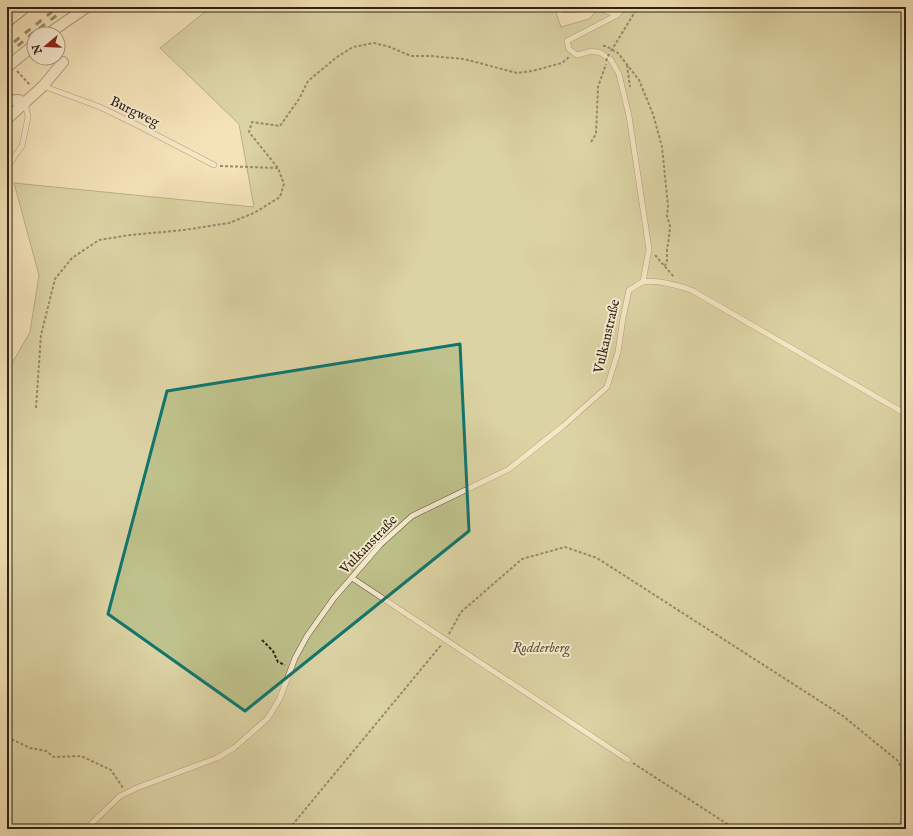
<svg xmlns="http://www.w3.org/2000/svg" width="913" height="836" viewBox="0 0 913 836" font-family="'IM FELL English',serif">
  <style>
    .green { fill: #bfc28c; stroke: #767251 }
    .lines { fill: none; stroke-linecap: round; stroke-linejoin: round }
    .service-casing { stroke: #5e533e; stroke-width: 6 }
    .minor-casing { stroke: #5e533e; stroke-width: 12 }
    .primary-casing { stroke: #2c2316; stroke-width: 18 }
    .path { stroke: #2c2316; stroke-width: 2; stroke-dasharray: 3 2; stroke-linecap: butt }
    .service { stroke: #f8ecd1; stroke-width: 5 }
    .minor { stroke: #f8ecd1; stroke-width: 10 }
    .primary { stroke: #f4e2b8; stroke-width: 16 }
    .rail { stroke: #2c2316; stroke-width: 3; stroke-dasharray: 7 7; stroke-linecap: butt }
    .path-bridge { stroke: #2c2316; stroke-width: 2; stroke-dasharray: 3 2; stroke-linecap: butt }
    .marked { fill: none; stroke: #0f766e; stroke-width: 3; stroke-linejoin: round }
    .labels { text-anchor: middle; stroke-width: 4; stroke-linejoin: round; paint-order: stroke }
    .street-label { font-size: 14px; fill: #2c2316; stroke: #f8ecd1 }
    .park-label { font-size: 14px; font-style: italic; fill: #585339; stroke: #f8ecd1 }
  </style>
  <rect width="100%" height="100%" fill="#f4e2b8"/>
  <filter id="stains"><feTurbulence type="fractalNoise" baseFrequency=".005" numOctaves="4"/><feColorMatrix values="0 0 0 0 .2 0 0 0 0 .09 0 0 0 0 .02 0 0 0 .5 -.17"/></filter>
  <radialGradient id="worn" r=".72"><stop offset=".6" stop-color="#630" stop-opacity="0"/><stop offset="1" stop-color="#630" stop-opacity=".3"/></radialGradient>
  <!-- green -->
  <polygon class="green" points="211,7 554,7 561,27 589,19 600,7 906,7 906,829 7,829 7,372 30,332 39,275 14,183 254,207 239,124 160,48"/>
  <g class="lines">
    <defs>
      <g id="service">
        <polyline points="624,7 617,15 567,41 569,49 577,55 592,51 601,53 611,60 619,74 629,116 649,249 643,282"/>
        <polyline points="565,10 598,8 617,15"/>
        <polyline points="43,86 100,107 139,126 214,165"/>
        <polyline points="7,167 22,146 28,117 25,103"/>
        <polyline points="352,578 628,760"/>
        <path d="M86,829L120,796L139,787L217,758L234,748L268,718L280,698L295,658L307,636L334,598L380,545L412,516L509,469L563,426L607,387L618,352L623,318L629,290C634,288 639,283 643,282C654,279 682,286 693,291L906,414"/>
      </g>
      <g id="minor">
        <polyline points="48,34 87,7"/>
        <polyline points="7,67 34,45"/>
        <polyline points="7,101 19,100 25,103"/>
        <polyline points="7,119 43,86 63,62"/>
      </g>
      <polyline id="primary" points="7,18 21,7"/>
    </defs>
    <!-- service casing -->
    <use href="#service" class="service-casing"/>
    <!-- minor casing -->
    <use href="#minor" class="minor-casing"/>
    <!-- primary casing -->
    <use href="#primary" class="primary-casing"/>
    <!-- path -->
    <g class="path">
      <polyline points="603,46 606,46 618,53 639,80 653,114 662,147 668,206 667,216 670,226 669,238 667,249 667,261 665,266"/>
      <polyline points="611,51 638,7"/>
      <polyline points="627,65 630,87"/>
      <polyline points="17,71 30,85"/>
      <polyline points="591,142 596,134 598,87 606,64"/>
      <polyline points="220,166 278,168"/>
      <polyline points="655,255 674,277"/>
      <polyline points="36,408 41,335 55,279 72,258 99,240 130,235 184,230 229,223 254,213 280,197 284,184 278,168 249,132 252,122 280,126 299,99 308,81 337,57 353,47 374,43 390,47 411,56 430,56 464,59 517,73 532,71 562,63 569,57"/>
      <polyline points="449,634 461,612 522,559 565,547 597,558 843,716 898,761 906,780"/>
      <polyline points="262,640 273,651 278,662 285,665"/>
      <polyline points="7,737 30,748 46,751 54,757 81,756 111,770 123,788"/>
      <polyline points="633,763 735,829"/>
      <polyline points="289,829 442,644"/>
    </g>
    <!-- service -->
    <use href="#service" class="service"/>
    <!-- minor -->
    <use href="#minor" class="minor"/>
    <!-- primary -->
    <use href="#primary" class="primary"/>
    <!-- rail -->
    <g class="rail">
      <polyline points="14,42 58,7"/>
      <polyline points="7,55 33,33 68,7"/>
    </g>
    <!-- path-bridge -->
    <polyline class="path-bridge" points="606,61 609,54"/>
  </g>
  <!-- marked area -->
  <path d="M0 0H913V836H0ZM460,344L469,531L245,711L108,614L167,391Z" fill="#f4e2b8" fill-opacity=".55" fill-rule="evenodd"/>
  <path class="marked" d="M460,344L469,531L245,711L108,614L167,391Z"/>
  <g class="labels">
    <!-- street labels -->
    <g class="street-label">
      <text transform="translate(135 111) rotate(26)" y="5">Burgweg</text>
      <text transform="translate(606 336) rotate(-77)" y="5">Vulkanstraße</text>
      <text transform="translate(368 544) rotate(-46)" y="5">Vulkanstraße</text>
    </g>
    <!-- park labels -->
    <g class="park-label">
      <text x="541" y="652">Rodderberg</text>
    </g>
  </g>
  <!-- margin -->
  <rect width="913" height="836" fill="none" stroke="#f4e2b8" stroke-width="24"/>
  <rect x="8" y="8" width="897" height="820" fill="none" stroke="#2c2316" stroke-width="2"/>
  <rect x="12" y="12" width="889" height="812" fill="none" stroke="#2c2316"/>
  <!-- north arrow -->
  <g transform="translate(46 46) rotate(251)"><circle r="19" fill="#f8ecd1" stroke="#a69c86"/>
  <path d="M0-3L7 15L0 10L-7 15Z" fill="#8f2418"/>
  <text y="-6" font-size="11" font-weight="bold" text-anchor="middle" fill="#2c2316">N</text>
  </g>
  <rect width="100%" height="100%" filter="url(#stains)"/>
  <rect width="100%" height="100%" fill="url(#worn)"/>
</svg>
